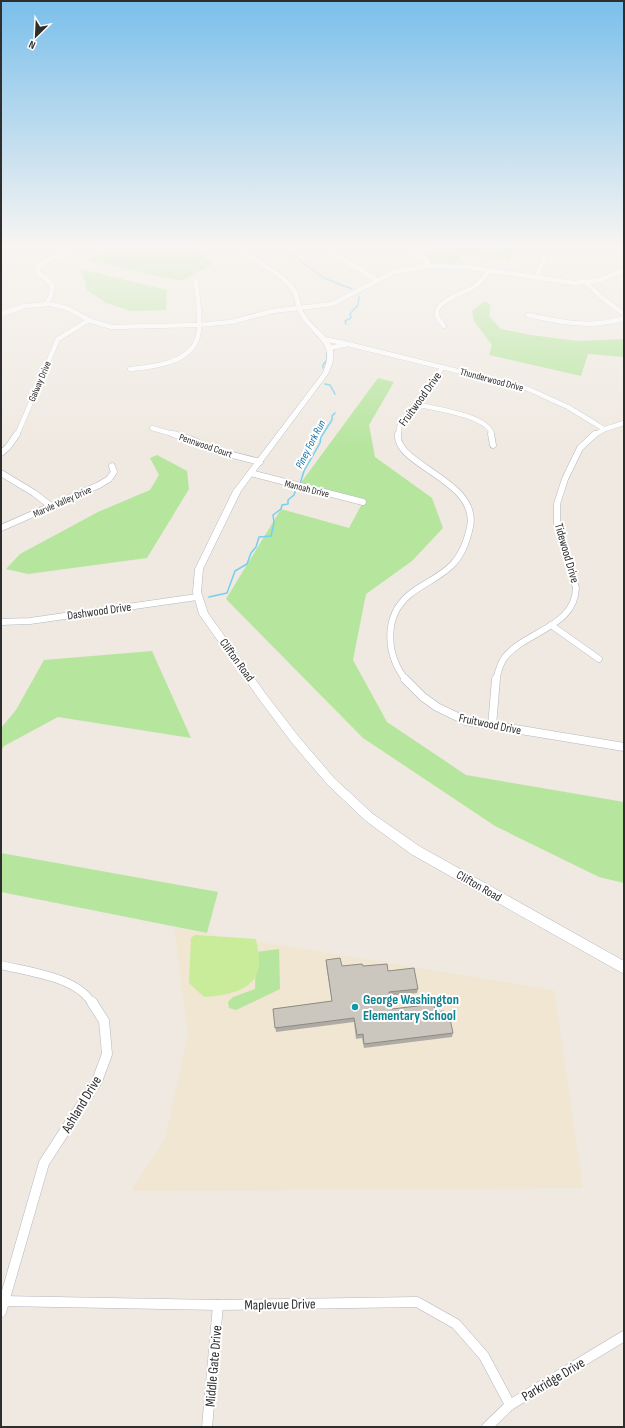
<svg xmlns="http://www.w3.org/2000/svg" width="625" height="1428" viewBox="0 0 625 1428" font-family="'Sofia Sans Condensed',sans-serif">
  <style>
    .education { fill: #f0e6d1 }
    .green { fill: #b6e59e }
    .pitch { fill: #c9ec9a }
    .lines { fill: none; stroke-linecap: round; stroke-linejoin: round }
    .stream { stroke: #75cff0; stroke-width: 1.5 }
    .street-far3-casing { stroke: #b4b7c1; stroke-width: 5 }
    .street-far2-casing { stroke: #b4b7c1; stroke-width: 7 }
    .street-far1-casing { stroke: #b4b7c1; stroke-width: 9 }
    .street-casing { stroke: #b4b7c1; stroke-width: 11 }
    .secondary-casing { stroke: #b4b7c1; stroke-width: 1 }
    .street-far3 { stroke: #fff; stroke-width: 4.5 }
    .street-far2 { stroke: #fff; stroke-width: 6 }
    .street-far1 { stroke: #fff; stroke-width: 8 }
    .street { stroke: #fff; stroke-width: 10 }
    .secondary { fill: #fff; fill-rule: evenodd }
    .wall { fill: #afaba4 }
    .building { fill: #cbc7bf; stroke: #8e8b86 }
    .culture-dot { fill: #0f9aa8; stroke: #fff; stroke-width: 1.5 }
    .labels { text-anchor: middle; stroke-width: 4; stroke-linejoin: round; paint-order: stroke }
    .far-street-label { font-size: 10px; fill: #2e2e2e; stroke: #fff }
    .far-water-label { font-size: 11px; font-style: italic; fill: #0d6fa3; stroke: #fff }
    .street-label { font-size: 12px; fill: #2e2e2e; stroke: #fff }
    .near-culture-label { font-size: 14px; font-weight: bold; fill: #0d838f; stroke: #fff; text-anchor: start }
    .near-street-label { font-size: 14px; fill: #2e2e2e; stroke: #fff }
  </style>
  <rect width="100%" height="100%" fill="#efe9e1"/>
  <!-- education -->
  <polygon class="education" points="174,928 554,990 583,1188 131,1191 165,1139 188,1035"/>
  <!-- green -->
  <g class="green">
    <polygon points="110,248 195,248 213,264 181,281 86,260"/>
    <polygon points="439,248 514,248 509,261 463,253 455,264 431,262 427,255"/>
    <polygon points="81,269 167,290 166,310 131,311 106,303 87,290"/>
    <polygon points="485,301 491,305 489,316 501,329 531,335 577,341 624,339 624,357 588,354 581,376 489,355 492,345 474,321 472,311"/>
    <polygon points="378,378 394,382 369,425 375,457 432,498 443,528 412,561 366,594 353,660 387,722 466,775 624,802 624,883 599,877 495,826 363,738 226,599 281,509 349,528 363,502 300,484"/>
    <polygon points="157,455 187,471 189,489 147,558 28,574 6,569 20,554 98,512 150,490 159,475 150,458"/>
    <polygon points="152,651 191,738 58,717 4,746 1,751 1,728 16,710 44,660"/>
    <polygon points="1,853 218,892 207,933 1,892"/>
    <polygon points="279,949 280,989 236,1010 229,1008 228,1002 233,997 255,989 256,952"/>
  </g>
  <!-- pitch -->
  <path class="pitch" d="M195,935L256,939C257,947 260,956 259,964C258,991 225,996 204,997L189,983L191,938Z"/>
  <g class="lines">
    <!-- stream -->
    <g class="stream">
      <polyline points="283,248 324,278 352,289"/>
      <polyline points="346,324 345,321 351,318 350,314 358,305 359,297"/>
      <polyline points="323,368 323,365 327,360 327,351"/>
      <polyline points="325,384 330,385 335,394"/>
      <polyline points="300,484 304,471 320,443 321,437 332,420 332,416 335,413"/>
      <polyline points="209,597 227,593 235,571 247,564 251,553 256,547 259,537 271,536 274,523 273,515 281,509 282,505 288,504 288,500 294,495 296,489"/>
    </g>
    <defs>
      <g id="street-far3">
        <polyline points="327,248 376,280"/>
        <polyline points="408,248 425,259 429,266"/>
        <polyline points="536,278 544,259 545,248"/>
        <polyline points="587,283 601,297 624,314"/>
        <path d="M46,304C56,289 55,283 39,274L37,268L45,261L75,248"/>
        <polyline points="1,314 25,306 51,304 67,308 91,321 112,327 198,325 231,322 273,311 332,304 394,272 429,266 467,267 574,283 600,280 624,270"/>
        <path d="M528,315C561,322 591,329 624,318"/>
        <path d="M444,326C442,323 438,319 437,316C433,301 465,293 474,287C480,283 484,277 489,271"/>
        <polyline points="323,339 344,343"/>
        <polyline points="330,348 348,344 526,388 568,407 604,429"/>
        <path d="M130,369C151,367 185,364 196,342C203,328 197,297 196,281"/>
        <path d="M415,404C431,408 489,415 492,435"/>
        <polyline points="152,428 176,435"/>
        <polyline points="17,435 58,339 89,320"/>
        <polyline points="398,435 400,424 443,367"/>
        <polyline points="594,435 605,429 624,423"/>
      </g>
      <g id="street-far2">
        <polyline points="173,434 190,439 217,451 260,462"/>
        <path d="M398,434C394,465 480,481 470,527C467,541 461,556 452,565C439,578 422,584 409,595C383,617 386,655 406,680"/>
        <polyline points="491,434 493,445"/>
        <polyline points="1,453 8,447 17,434"/>
        <polyline points="1,473 34,493 51,506"/>
        <polyline points="251,473 363,502"/>
        <polyline points="1,528 99,485 109,479 114,472 112,466"/>
        <polyline points="1,622 30,621 197,597"/>
        <polyline points="551,625 599,659"/>
        <path d="M496,680C498,672 500,663 505,657C526,631 575,627 576,588L557,523V504L565,479L580,448L595,434"/>
      </g>
      <g id="street-far1">
        <polyline points="405,679 423,697 437,707 466,721 624,747"/>
        <polyline points="492,726 496,679"/>
        <path d="M1,965C30,972 76,977 92,1003"/>
      </g>
      <g id="street">
        <polyline points="1,1301 218,1305 417,1302 456,1324 484,1356 510,1405"/>
        <polyline points="1,1312 44,1163 97,1081 107,1054 104,1021 92,1002"/>
        <polyline points="207,1427 218,1305"/>
        <polyline points="487,1427 510,1405 624,1336"/>
      </g>
      <path id="secondary" d="M238,248H244C260,261 279,270 293,285C301,293 299,304 304,313C319,337 345,340 328,374L241,491L203,569L201,592L208,613L265,693L299,737L334,778L373,814L419,846L624,961V974L411,854L366,821L327,784L292,743L259,699L199,614L193,592L195,569L233,491L322,374C338,342 313,338 299,314C294,306 296,295 289,288C275,271 253,263 238,248Z"/>
    </defs>
    <!-- street-far3 casing -->
    <use href="#street-far3" class="street-far3-casing"/>
    <!-- street-far2 casing -->
    <use href="#street-far2" class="street-far2-casing"/>
    <!-- street-far1 casing -->
    <use href="#street-far1" class="street-far1-casing"/>
    <!-- street casing -->
    <use href="#street" class="street-casing"/>
    <!-- secondary casing -->
    <use href="#secondary" class="secondary-casing"/>
    <!-- street-far3 -->
    <use href="#street-far3" class="street-far3"/>
    <!-- street-far2 -->
    <use href="#street-far2" class="street-far2"/>
    <!-- street-far1 -->
    <use href="#street-far1" class="street-far1"/>
    <!-- street -->
    <use href="#street" class="street"/>
    <!-- secondary -->
    <use href="#secondary" class="secondary"/>
  </g>
  <!-- wall -->
  <polygon class="wall" points="326,960 342,966 363,966 388,971 418,989 417,993 390,996 392,1009 435,1012 445,1015 453,1033 452,1037 364,1048 362,1038 356,1039 354,1022 276,1032 273,1009 332,1001 326,964"/>
  <!-- building -->
  <polygon class="building" points="340,958 342,966 362,964 363,966 387,964 388,971 414,968 418,989 389,992 392,1009 434,1004 435,1012 444,1011 445,1015 449,1014 453,1033 364,1044 363,1034 357,1035 354,1018 275,1028 273,1009 332,1001 326,960"/>
  <!-- sky -->
  <linearGradient id="sky" x2="0" y2="1"><stop stop-color="#7abfeb"/><stop offset="0.55" stop-color="#f8f5f2"/><stop offset="1" stop-color="#f8f5f2" stop-opacity="0"/></linearGradient>
  <rect width="625" height="448" fill="url(#sky)"/>
  <!-- markers -->
  <circle class="culture-dot" cx="355" cy="1007" r="4"/>
  <g class="labels">
    <!-- far-street labels -->
    <g class="far-street-label">
      <text transform="translate(492 379) rotate(15)" y="4">Thunderwood Drive</text>
      <text transform="translate(39 381) rotate(-67)" y="4">Galway Drive</text>
      <text transform="translate(206 445) rotate(19)" y="4">Pennwood Court</text>
      <text transform="translate(307 488) rotate(14)" y="4">Manoah Drive</text>
      <text transform="translate(62 501) rotate(-24)" y="4">Marvle Valley Drive</text>
    </g>
    <!-- far-water labels -->
    <g class="far-water-label">
      <text transform="translate(310 444) rotate(-63)" y="4">Piney Fork Run</text>
    </g>
    <!-- street labels -->
    <g class="street-label">
      <text transform="translate(420 399) rotate(-54)" y="4">Fruitwood Drive</text>
      <text transform="translate(567 553) rotate(74)" y="4">Tidewood Drive</text>
      <text transform="translate(99 611) rotate(-8)" y="4">Dashwood Drive</text>
      <text transform="translate(237 660) rotate(54)" y="4">Clifton Road</text>
      <text transform="translate(490 724) rotate(12)" y="4">Fruitwood Drive</text>
      <text transform="translate(479 886) rotate(30)" y="4">Clifton Road</text>
    </g>
    <!-- near-culture labels -->
    <g class="near-culture-label">
      <text x="363" y="1004">George Washington<tspan x="363" dy="16">Elementary School</tspan></text>
    </g>
    <!-- near-street labels -->
    <g class="near-street-label">
      <text transform="translate(81 1104) rotate(-59)" y="5">Ashland Drive</text>
      <text transform="translate(280 1304) rotate(-1)" y="5">Maplevue Drive</text>
      <text transform="translate(213 1366) rotate(-85)" y="5">Middle Gate Drive</text>
      <text transform="translate(553 1379) rotate(-31)" y="5">Parkridge Drive</text>
    </g>
  </g>
  <!-- border -->
  <rect width="625" height="1428" fill="none" stroke="#2e2e2e" stroke-width="4"/>
  <!-- north arrow -->
  <g transform="translate(36 36) rotate(204)" stroke="#ffffff" stroke-width="3" paint-order="stroke">
  <path d="M0-3L7 15L0 10L-7 15Z" fill="#2e2e2e"/>
  <text y="-6" font-size="11" font-weight="bold" text-anchor="middle" fill="#2e2e2e">N</text>
  </g>
</svg>
